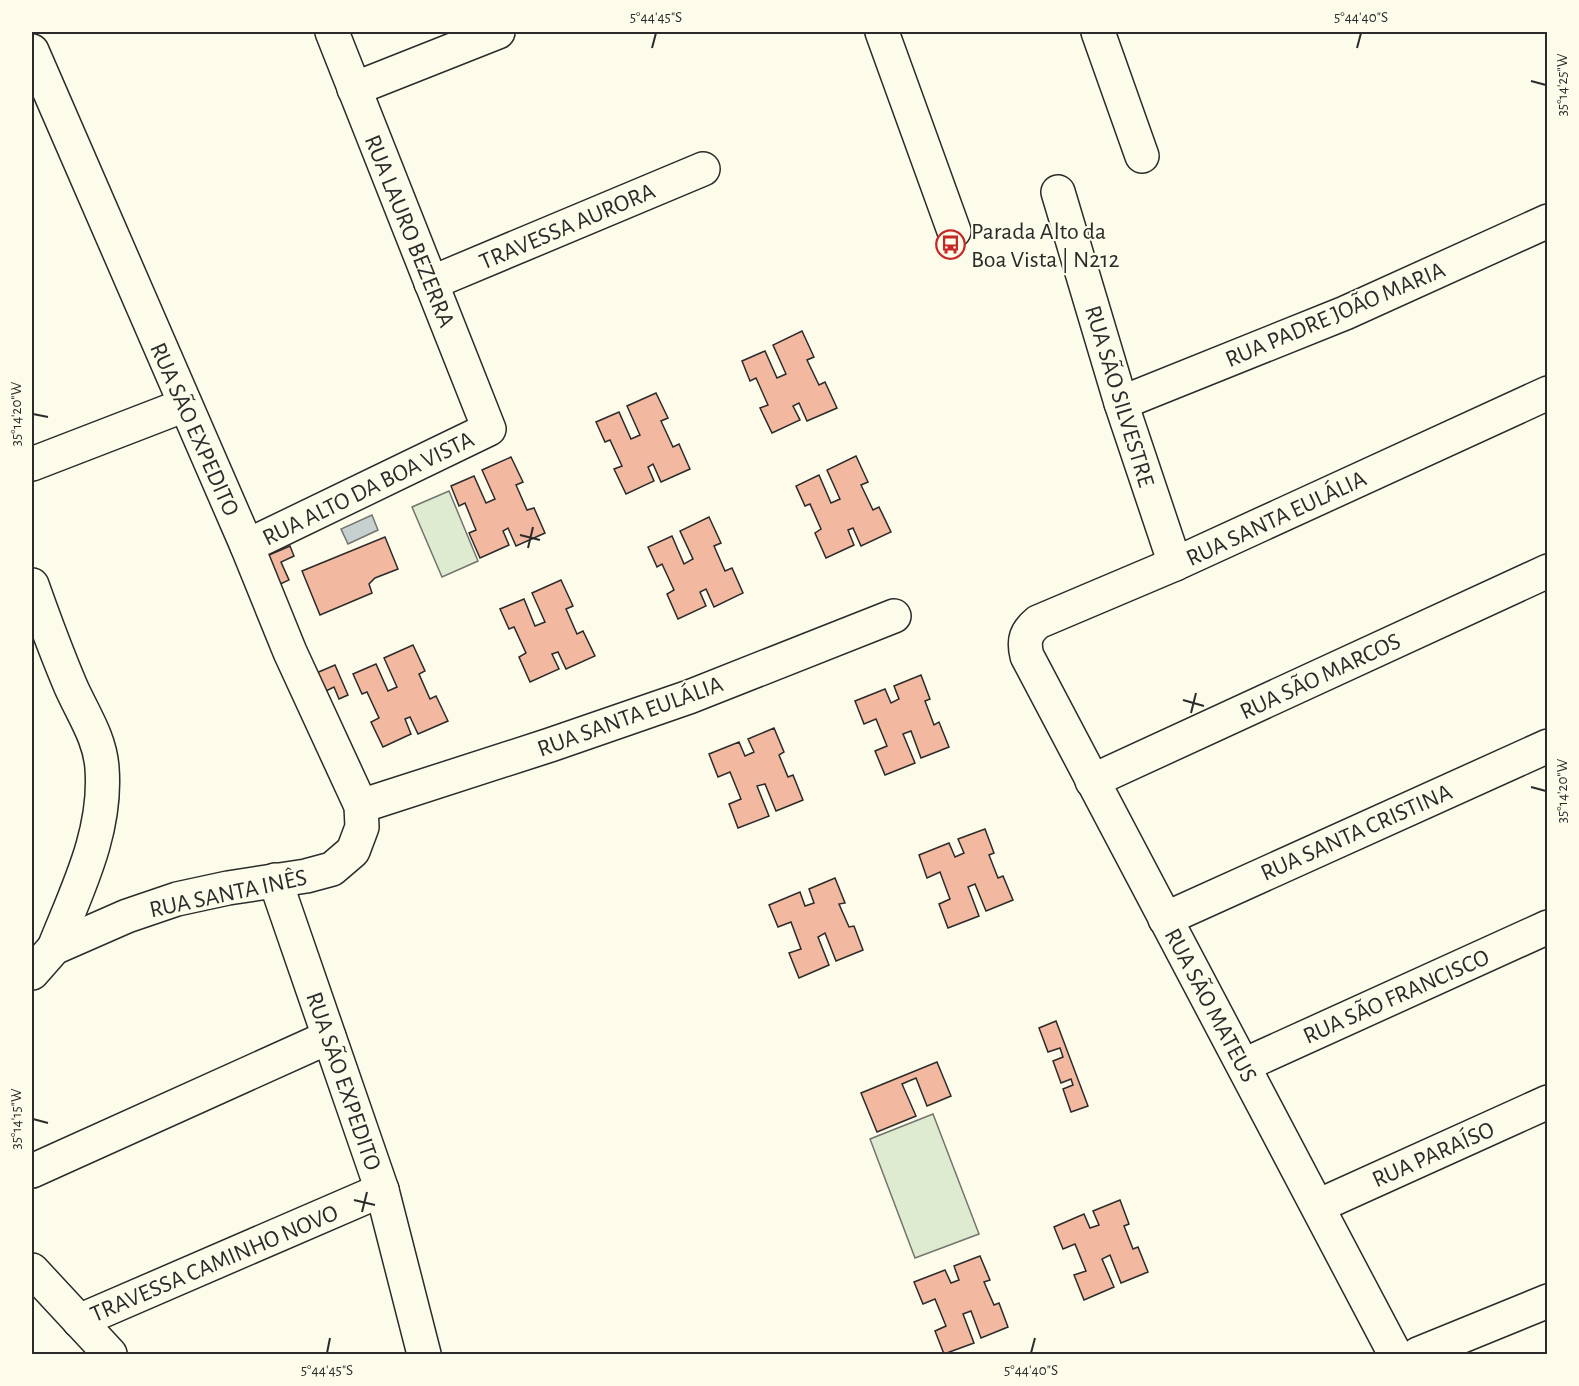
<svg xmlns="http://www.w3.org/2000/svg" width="1579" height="1386" viewBox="0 0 1579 1386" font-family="'Alegreya Sans',sans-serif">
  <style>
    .green { fill: #deebd1; stroke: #74746e; stroke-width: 1.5 }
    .water { fill: #c7d0d0; stroke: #74746e; stroke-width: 1.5 }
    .building { fill: #f2b8a0; stroke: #2b2b2b; stroke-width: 1.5 }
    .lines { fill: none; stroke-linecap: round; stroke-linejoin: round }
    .minor-casing { stroke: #2b2b2b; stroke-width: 36 }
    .minor { stroke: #fdfbea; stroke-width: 33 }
    .ticks { fill: none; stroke: #2b2b2b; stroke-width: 2 }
    .labels { text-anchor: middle; stroke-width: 4.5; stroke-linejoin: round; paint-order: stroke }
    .street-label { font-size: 24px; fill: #2b2b2b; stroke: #fdfbea }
    .poi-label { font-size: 24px; fill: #2b2b2b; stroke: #fdfbea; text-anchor: start }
    .neatline { fill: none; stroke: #2b2b2b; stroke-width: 2 }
    .ticks-label { font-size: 15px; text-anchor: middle; fill: #2b2b2b }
  </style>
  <rect width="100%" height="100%" fill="#fdfbea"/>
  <!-- green -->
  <g class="green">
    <polygon points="449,491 478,561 442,577 412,507"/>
    <polygon points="933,1114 979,1234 915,1258 870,1139"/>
  </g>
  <!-- water -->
  <polygon class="water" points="372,515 378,530 348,544 341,529"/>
  <!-- building -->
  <g class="building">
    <polygon points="802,331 814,357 807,360 819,385 825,382 837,408 807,421 799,403 793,406 800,420 772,433 760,408 768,405 756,378 750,381 742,361 765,351 777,378 786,374 773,345"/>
    <polygon points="656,393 668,418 661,421 673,447 679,444 690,469 661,482 653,464 648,467 654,481 626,494 614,469 622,466 610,440 605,442 596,422 619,412 631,439 640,435 627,406"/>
    <polygon points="856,456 868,482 861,485 873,510 879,507 891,532 861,546 853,528 848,530 854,545 826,558 815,533 821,529 810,504 805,506 796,486 819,475 831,503 840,499 827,470"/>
    <polygon points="511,457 523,482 516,485 527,510 534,508 545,533 516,546 508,528 503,531 509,545 480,558 469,533 476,530 465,503 459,506 451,486 474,476 486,503 495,499 482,470"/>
    <polygon points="709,517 721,543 714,546 725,571 732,568 743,593 714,607 706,589 700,592 706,606 678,619 667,594 674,590 662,564 657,567 648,547 672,536 684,564 693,559 680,531"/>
    <polygon points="385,537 398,569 375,578 369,584 372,593 320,615 302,571"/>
    <polygon points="290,546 294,556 281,562 289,580 274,587 262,558"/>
    <polygon points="561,580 573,606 566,609 577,634 583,631 595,656 566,669 558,652 552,654 559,669 530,682 519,657 526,653 514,627 509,629 500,609 524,599 535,626 545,622 532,593"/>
    <polygon points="413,645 425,671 419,674 430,699 436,696 448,721 418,734 410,717 405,719 411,734 383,747 371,722 379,718 367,692 362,694 353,674 376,664 388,691 397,687 384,658"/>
    <polygon points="335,665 348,695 339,699 334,687 322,693 314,674"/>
    <polygon points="921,675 930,699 925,701 934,725 939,722 949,747 921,758 911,731 903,734 915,763 885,775 875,751 887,746 876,719 864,724 855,701 885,689 891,703 899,699 894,686"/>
    <polygon points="774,728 784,752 779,755 788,777 793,775 803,800 776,811 765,784 757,786 769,816 738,828 729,804 741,799 730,772 718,777 709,754 739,742 745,756 754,752 748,739"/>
    <polygon points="985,829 994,853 989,855 998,878 1003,876 1013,900 986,911 975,884 968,887 979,916 948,928 939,904 950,899 940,872 927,878 919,855 949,843 955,857 964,853 958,839"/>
    <polygon points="835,878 845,903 839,904 849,927 854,926 863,950 836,961 825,933 818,937 829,965 799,978 789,953 801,949 791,922 778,927 769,905 800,892 805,906 814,903 809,889"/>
    <polygon points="1056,1021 1088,1106 1071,1112 1063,1089 1073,1085 1071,1079 1061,1083 1053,1061 1063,1057 1060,1048 1048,1052 1039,1028"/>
    <polygon points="937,1062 951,1096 927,1106 916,1078 902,1084 916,1116 877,1132 861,1093"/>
    <polygon points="1120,1200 1129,1224 1124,1226 1133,1249 1138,1247 1148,1272 1121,1283 1110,1255 1102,1259 1114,1287 1084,1300 1074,1275 1086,1271 1075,1244 1063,1249 1054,1227 1084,1214 1090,1228 1099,1225 1093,1211"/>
    <polygon points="980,1256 990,1280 984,1282 994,1305 999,1303 1008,1327 981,1338 971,1311 963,1314 974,1343 944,1354 935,1331 946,1326 935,1299 923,1304 914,1282 945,1270 951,1283 959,1280 954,1266"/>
  </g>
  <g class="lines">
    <defs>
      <g id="minor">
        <polyline points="882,32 954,231"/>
        <polyline points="1098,32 1142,156"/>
        <polyline points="32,51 247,546 290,652 361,806 362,827 353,851 332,869 306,876 228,888 177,899 127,916 54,948 32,973"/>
        <polyline points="354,89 498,32"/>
        <polyline points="1058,192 1121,403 1175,564"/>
        <polyline points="431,283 703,169"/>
        <polyline points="1121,403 1345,313 1548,221"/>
        <polyline points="32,464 185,405"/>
        <polyline points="247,546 489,429 332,32"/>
        <path d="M32,585C44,619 57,654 71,687C83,714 100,738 102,768C107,832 77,890 54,948"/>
        <polyline points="1092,781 1548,571"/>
        <polyline points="361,806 550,745 689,697 894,616"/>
        <polyline points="275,880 382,1190 424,1354"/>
        <polyline points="1165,919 1548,746"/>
        <polyline points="1244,1065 1548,927"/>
        <polyline points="32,1171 329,1037"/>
        <polyline points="1318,1206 1548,1102"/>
        <polyline points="32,1270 110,1354"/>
        <polyline points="79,1321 382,1190"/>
        <path d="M1395,1354L1027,656C1023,640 1026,632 1038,622L1175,564L1548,393"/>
        <polyline points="1418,1354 1548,1301"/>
      </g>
    </defs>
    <!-- minor casing -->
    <use href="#minor" class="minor-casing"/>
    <!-- minor -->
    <use href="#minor" class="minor"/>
  </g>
  <!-- ticks -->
  <path class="ticks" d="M652,48L656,33M1357,48L1361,33M1531,81L1546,85M33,414L48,417M520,535L540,540M528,548L533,527M1183,700L1204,706M1191,713L1196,693M1531,787L1546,791M33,1119L48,1123M354,1200L375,1205M362,1212L367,1192M327,1353L330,1338M1031,1353L1035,1338"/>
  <!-- icons -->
  <defs>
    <symbol id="bus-ring" viewBox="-11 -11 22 22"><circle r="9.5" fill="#fdfbea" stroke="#c62828" stroke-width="1.5"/><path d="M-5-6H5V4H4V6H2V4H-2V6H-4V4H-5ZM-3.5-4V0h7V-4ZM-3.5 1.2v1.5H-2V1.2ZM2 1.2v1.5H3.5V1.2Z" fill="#c62828"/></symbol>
  </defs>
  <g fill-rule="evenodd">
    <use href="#bus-ring" x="934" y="228" width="33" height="33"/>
  </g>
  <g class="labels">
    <!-- street labels -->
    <g class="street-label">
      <text transform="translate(567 226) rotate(-23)" y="8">TRAVESSA AURORA</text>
      <text transform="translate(410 231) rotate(68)" y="8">RUA LAURO BEZERRA</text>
      <text transform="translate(1335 314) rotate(-23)" y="8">RUA PADRE JOÃO MARIA</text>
      <text transform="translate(1120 396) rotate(73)" y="8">RUA SÃO SILVESTRE</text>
      <text transform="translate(195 429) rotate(66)" y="8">RUA SÃO EXPEDITO</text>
      <text transform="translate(368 488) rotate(-26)" y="8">RUA ALTO DA BOA VISTA</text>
      <text transform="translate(1276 518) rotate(-25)" y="8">RUA SANTA EULÁLIA</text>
      <text transform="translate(1320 676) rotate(-25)" y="8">RUA SÃO MARCOS</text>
      <text transform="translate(630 716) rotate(-20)" y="8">RUA SANTA EULÁLIA</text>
      <text transform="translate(1356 832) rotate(-24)" y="8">RUA SANTA CRISTINA</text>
      <text transform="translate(228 893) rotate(-12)" y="8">RUA SANTA INÊS</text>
      <text transform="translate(1396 996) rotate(-24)" y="8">RUA SÃO FRANCISCO</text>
      <text transform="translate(1211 1005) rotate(62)" y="8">RUA SÃO MATEUS</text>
      <text transform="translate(344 1081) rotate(71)" y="8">RUA SÃO EXPEDITO</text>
      <text transform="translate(1433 1154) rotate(-24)" y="8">RUA PARAÍSO</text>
      <text transform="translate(214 1263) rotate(-23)" y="8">TRAVESSA CAMINHO NOVO</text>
    </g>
    <!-- poi labels -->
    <g class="poi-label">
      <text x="971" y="239">Parada Alto da<tspan x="971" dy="28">Boa Vista | N212</tspan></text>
    </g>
  </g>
  <!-- border -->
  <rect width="1579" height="1386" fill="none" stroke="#fdfbea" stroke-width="66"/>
  <rect x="33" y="33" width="1513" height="1320" class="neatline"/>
  <g class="ticks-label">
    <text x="656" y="22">5°44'45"S</text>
    <text x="1361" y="22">5°44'40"S</text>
    <text transform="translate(1562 85) rotate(-90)" y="5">35°14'25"W</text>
    <text transform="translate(16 414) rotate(-90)" y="5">35°14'20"W</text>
    <text transform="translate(1562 791) rotate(-90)" y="5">35°14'20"W</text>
    <text transform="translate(16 1119) rotate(-90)" y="5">35°14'15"W</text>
    <text x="327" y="1375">5°44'45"S</text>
    <text x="1031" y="1375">5°44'40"S</text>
  </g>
</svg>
